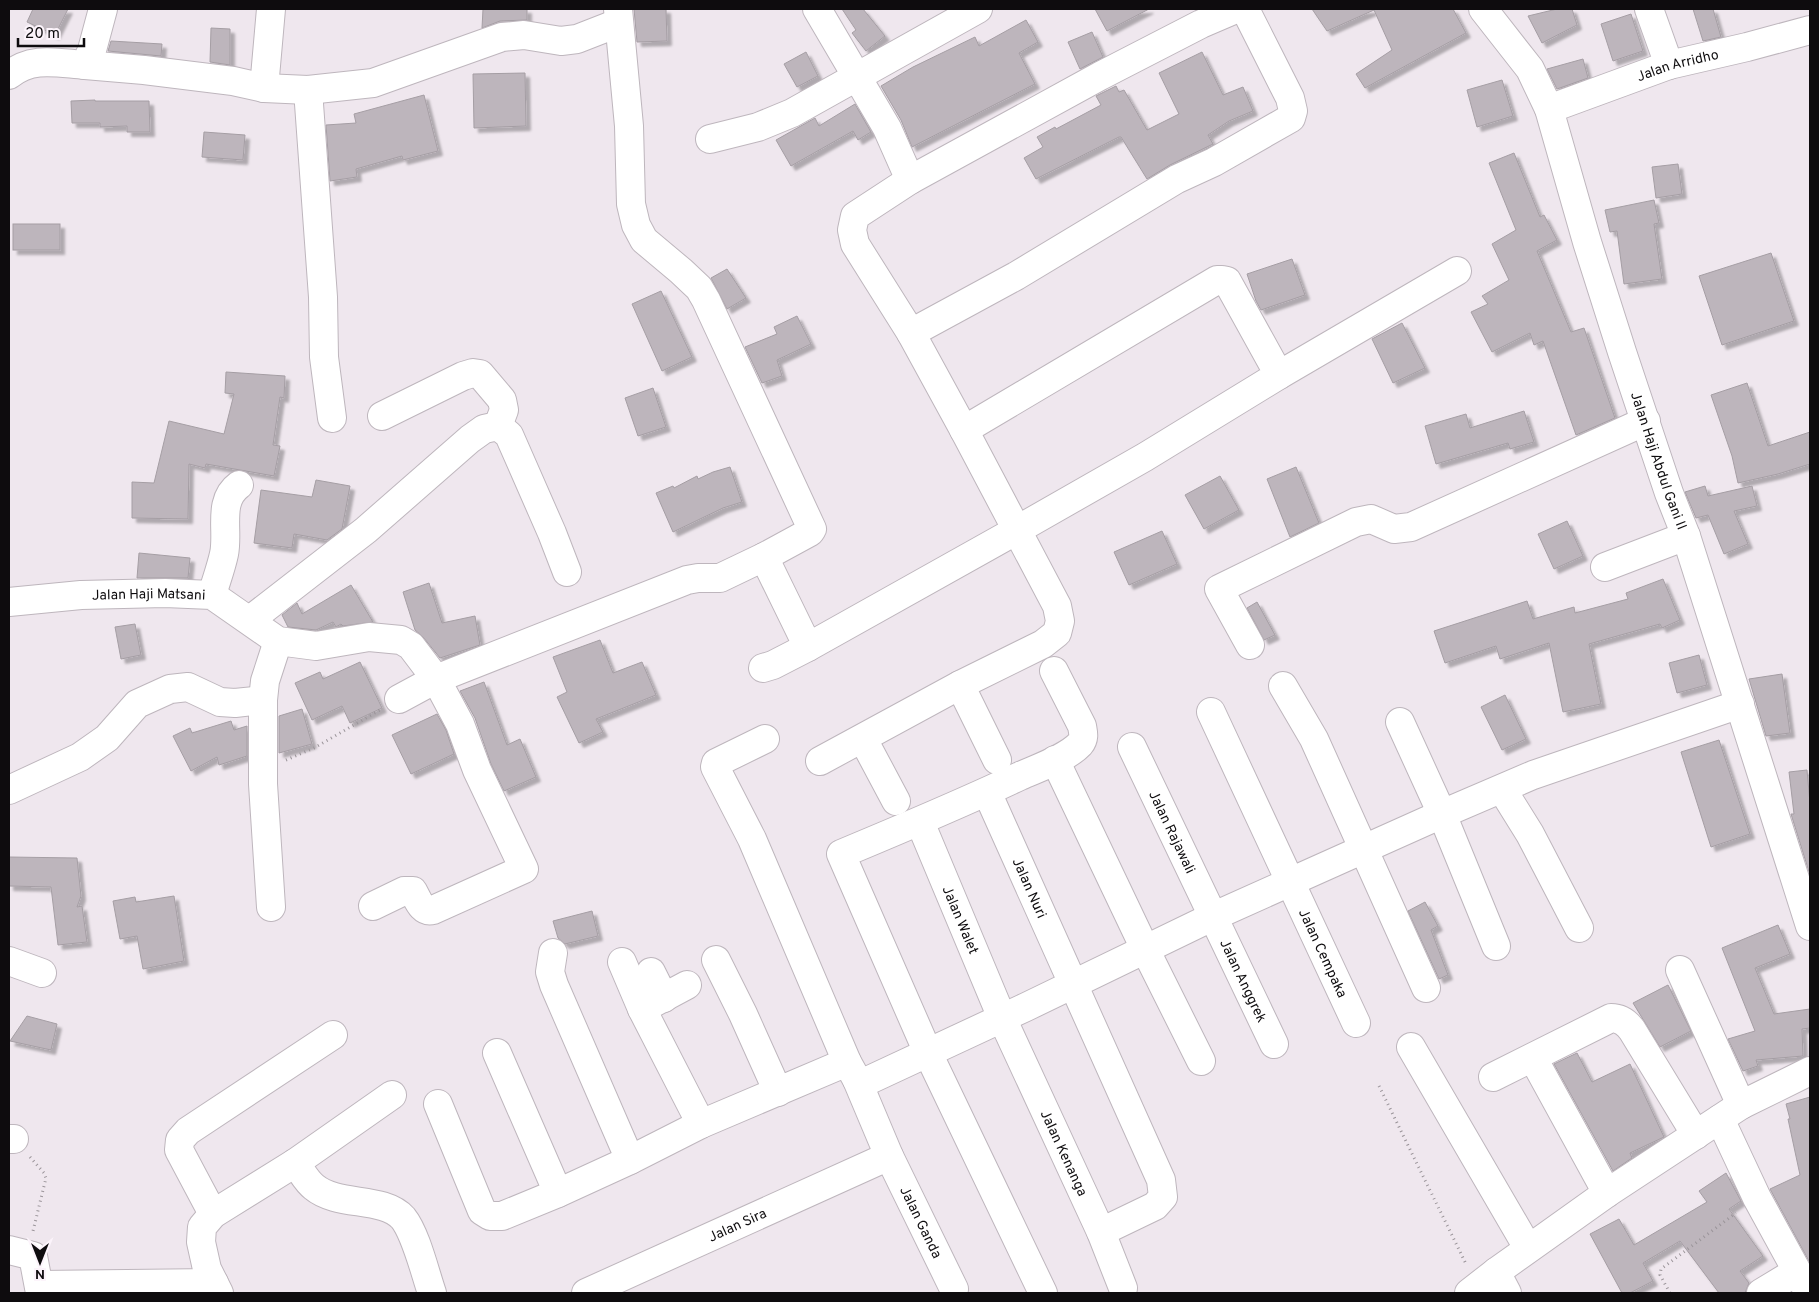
<svg xmlns="http://www.w3.org/2000/svg" width="1819" height="1302" viewBox="0 0 1819 1302" font-family="Overpass,sans-serif">
  <style>
    .building { fill: #bdb5bc; stroke: #a59ea4; filter: url(#shadow) }
    .lines { fill: none; stroke-linecap: round; stroke-linejoin: round }
    .minor-casing { stroke: #beb6bd; stroke-width: 30 }
    .path { stroke: #9a9499; stroke-width: 3; stroke-dasharray: 1 4; stroke-linecap: butt }
    .minor { stroke: #fff; stroke-width: 28 }
    .labels { text-anchor: middle; stroke-width: 4; stroke-linejoin: round; paint-order: stroke }
    .street-label { font-size: 14px; fill: #0e0c0e; stroke: #fcf4fb }
  </style>
  <defs>
    <filter id="shadow"><feDropShadow dx="4.5" dy="4.5" stdDeviation="1" flood-color="#0004"/></filter>
  </defs>
  <rect width="100%" height="100%" fill="#efe7ee"/>
  <!-- building -->
  <g class="building">
    <polygon points="33,9 68,9 55,35 27,22"/>
    <polygon points="483,9 527,9 527,20 500,21 482,28"/>
    <polygon points="634,9 666,9 667,41 637,42"/>
    <polygon points="842,9 863,9 885,36 866,51 852,33 856,30"/>
    <polygon points="1095,9 1149,9 1107,31"/>
    <polygon points="1312,9 1453,9 1466,33 1365,88 1356,74 1392,50 1374,10 1327,31"/>
    <polygon points="1557,9 1572,9 1577,25 1542,43 1528,16"/>
    <polygon points="1693,9 1713,9 1721,37 1703,41"/>
    <polygon points="1631,14 1643,51 1613,61 1601,24"/>
    <polygon points="1026,20 1038,42 1019,53 1035,84 912,147 901,120 881,86 913,67 975,37 979,46"/>
    <polygon points="211,28 230,29 230,65 210,62"/>
    <polygon points="1092,32 1103,57 1080,69 1068,42"/>
    <polygon points="111,41 162,44 161,56 108,51"/>
    <polygon points="806,52 818,76 797,87 784,64"/>
    <polygon points="1202,52 1223,95 1243,87 1253,111 1229,121 1208,135 1213,144 1170,165 1147,179 1121,137 1119,137 1036,179 1024,158 1043,147 1037,137 1055,127 1056,129 1101,105 1096,96 1116,86 1119,92 1124,90 1147,130 1179,114 1159,73"/>
    <polygon points="1583,59 1588,78 1557,89 1547,69"/>
    <polygon points="525,73 526,126 474,128 473,74"/>
    <polygon points="1502,80 1513,116 1477,127 1467,90"/>
    <polygon points="424,95 438,151 403,160 402,156 356,169 357,177 330,181 326,125 356,123 354,114"/>
    <polygon points="95,100 95,101 149,101 150,132 127,132 127,126 100,127 100,123 72,123 71,101"/>
    <polygon points="855,104 871,132 858,140 853,131 791,166 776,140 815,118 819,126"/>
    <polygon points="204,132 245,135 243,160 202,157"/>
    <polygon points="1514,153 1540,217 1544,215 1557,240 1537,251 1571,332 1584,328 1615,418 1576,435 1543,341 1534,345 1530,333 1492,352 1471,312 1488,304 1482,296 1509,280 1492,244 1516,230 1489,163"/>
    <polygon points="1678,164 1682,194 1656,198 1652,167"/>
    <polygon points="1654,200 1659,223 1654,224 1662,279 1624,284 1617,231 1610,232 1605,210"/>
    <rect x="13" y="224" width="47" height="26"/>
    <polygon points="1771,253 1794,321 1722,345 1699,276"/>
    <polygon points="1292,259 1305,295 1261,310 1256,301 1247,274"/>
    <polygon points="727,269 746,298 727,309 711,278"/>
    <polygon points="661,291 692,357 662,371 632,304"/>
    <polygon points="797,316 811,344 777,360 782,376 762,383 745,347 777,334 774,327"/>
    <polygon points="1402,323 1425,368 1393,383 1372,339"/>
    <polygon points="226,372 285,376 284,398 280,397 273,445 280,446 274,476 206,464 205,468 189,464 188,519 132,518 132,482 154,483 169,421 224,434 234,394 225,393"/>
    <polygon points="1747,383 1768,446 1810,432 1810,464 1778,474 1738,483 1732,456 1711,395"/>
    <polygon points="653,388 666,427 638,436 625,398"/>
    <polygon points="1524,411 1534,442 1510,449 1508,443 1436,464 1425,426 1466,414 1470,428"/>
    <polygon points="730,467 742,502 723,508 673,532 656,493 673,486 674,488 697,476 698,479 713,472"/>
    <polygon points="1296,467 1319,523 1290,537 1267,479"/>
    <polygon points="1220,476 1239,510 1204,529 1185,495"/>
    <polygon points="316,480 350,486 342,529 327,540 294,534 292,548 254,543 261,490 312,497"/>
    <polygon points="1705,486 1708,496 1752,486 1757,506 1734,511 1748,544 1724,554 1708,515 1696,518 1685,492"/>
    <polygon points="1567,521 1583,556 1554,569 1538,534"/>
    <polygon points="1162,531 1177,564 1129,585 1114,552"/>
    <polygon points="139,553 190,558 188,578 137,578"/>
    <polygon points="1663,579 1680,620 1662,628 1660,624 1589,644 1601,704 1563,712 1549,643 1500,659 1496,646 1445,663 1434,631 1527,601 1533,619 1574,607 1575,613 1628,599 1626,593"/>
    <polygon points="429,583 442,623 475,616 480,645 440,658 423,637 415,630 403,592"/>
    <polygon points="351,585 373,622 343,626 341,624 336,627 333,622 316,630 288,627 282,615 297,603 302,614"/>
    <polygon points="1257,602 1275,635 1264,640 1247,608"/>
    <polygon points="135,624 141,655 121,659 115,627"/>
    <polygon points="600,640 613,673 642,662 656,695 596,719 603,732 579,743 557,697 567,692 553,657"/>
    <polygon points="1699,655 1707,685 1677,693 1669,663"/>
    <polygon points="360,662 382,708 350,723 342,706 312,720 295,683 320,672 323,679"/>
    <polygon points="1782,674 1790,733 1766,736 1749,679"/>
    <polygon points="484,682 507,745 520,739 536,777 504,791 491,764 475,718 460,691"/>
    <polygon points="1505,695 1526,739 1502,750 1481,707"/>
    <polygon points="302,709 312,744 279,753 279,716"/>
    <polygon points="437,714 446,730 454,754 411,774 392,735"/>
    <polygon points="231,721 234,730 247,726 247,756 219,765 217,757 191,771 173,736 190,728 192,733"/>
    <polygon points="1719,740 1750,834 1711,847 1681,752"/>
    <polygon points="1807,770 1810,803 1810,875 1791,814 1794,814 1789,772"/>
    <polygon points="9,857 77,858 81,896 77,907 82,906 87,942 58,945 51,887 9,886"/>
    <polygon points="174,896 184,961 143,969 137,936 120,939 113,901 135,897 136,902"/>
    <polygon points="1425,902 1438,926 1431,930 1448,975 1439,979 1408,911"/>
    <polygon points="592,911 598,936 565,944 558,938 553,921"/>
    <polygon points="1778,925 1790,954 1755,968 1774,1014 1810,1009 1810,1028 1802,1029 1803,1056 1756,1060 1758,1066 1743,1071 1728,1039 1755,1031 1722,948"/>
    <polygon points="1668,985 1691,1031 1660,1047 1633,1003"/>
    <polygon points="27,1016 57,1024 51,1050 10,1041"/>
    <polygon points="1577,1053 1592,1082 1630,1064 1664,1137 1630,1153 1632,1158 1613,1171 1554,1064"/>
    <polygon points="1810,1097 1810,1263 1770,1189 1800,1175 1788,1119 1790,1119 1786,1104"/>
    <polygon points="1726,1173 1741,1201 1729,1209 1763,1256 1740,1271 1749,1283 1745,1293 1719,1293 1680,1241 1643,1263 1653,1281 1630,1293 1622,1293 1590,1234 1619,1219 1634,1245 1707,1202 1699,1191"/>
  </g>
  <g class="lines">
    <defs>
      <g id="minor">
        <polyline points="817,9 887,128 910,180"/>
        <path id="s1" d="M1483,9L1530,69L1549,109L1587,242L1622,352L1669,493L1686,536L1810,926"/>
        <polyline points="1649,9 1669,65"/>
        <polyline points="85,65 144,70 233,81 264,88 308,90 373,83 502,37 524,35 561,41 577,39 618,23"/>
        <path d="M9,75C32,56 57,63 85,65L92,50L103,9"/>
        <polyline points="264,88 271,9"/>
        <polyline points="308,90 323,297 324,357 332,418"/>
        <path id="s2" d="M1549,109L1669,65L1747,47L1810,30"/>
        <polyline points="710,139 758,127 792,113 978,9"/>
        <polyline points="911,333 1016,276 1177,179 1214,162 1291,118 1293,111 1290,98 1245,9"/>
        <polyline points="1279,375 1457,271"/>
        <polyline points="382,416 463,376 473,373 480,374 502,400 504,410 498,426"/>
        <polyline points="764,557 808,647"/>
        <polyline points="1605,567 1686,536"/>
        <path d="M212,595C216,581 221,568 224,554C229,531 217,501 239,485"/>
        <path id="s3" d="M9,602L81,595L165,593L212,595L278,641L316,646L369,637L401,640L411,646L436,679L460,724L477,770L524,869L433,910C422,913 418,900 413,891H404L373,906"/>
        <polyline points="250,620 366,530 470,439 484,429 498,426 509,435 552,533 567,572"/>
        <polyline points="1250,645 1219,589 1356,522 1371,519 1394,529 1411,527 1646,421"/>
        <polyline points="763,668 773,665 808,647 1017,530 1145,457 1279,375 1227,281 1222,280 1217,280 964,430"/>
        <polyline points="960,685 997,760"/>
        <polyline points="1283,686 1314,739 1426,988"/>
        <polyline points="399,699 436,679 687,580 698,578 720,578 764,557 810,532 812,529 706,300 699,288 681,271 644,240 636,225 631,204 629,126 618,9"/>
        <path id="s4" d="M1211,712L1356,1023"/>
        <polyline points="1400,722 1442,814 1496,946"/>
        <polyline points="765,739 716,763 715,767 752,839 847,1062"/>
        <polyline points="863,739 896,801"/>
        <path id="s5" d="M1132,747L1274,1044"/>
        <polyline points="1055,760 1145,949 1201,1061"/>
        <polyline points="820,761 960,685 1043,644 1057,633 1060,621 1057,606 964,430 911,333 855,244 852,230 855,216 910,180 1100,76 1201,24 1236,9"/>
        <polyline points="1502,789 1530,834 1579,928"/>
        <polyline points="9,790 80,757 107,738 137,704 170,689 188,687 220,702 235,703 263,700"/>
        <path id="s6" d="M987,792L1161,1180L1163,1197L1155,1206L1101,1232"/>
        <path id="s7" d="M920,822L1002,1018L1101,1232L1123,1288"/>
        <polyline points="271,907 263,784 263,700 265,681 278,641"/>
        <polyline points="553,953 550,972 554,985 630,1160"/>
        <polyline points="716,960 743,1014 778,1092"/>
        <polyline points="9,961 42,973"/>
        <polyline points="622,962 642,1009 701,1124"/>
        <polyline points="1680,970 1741,1105"/>
        <polyline points="651,972 664,998"/>
        <polyline points="642,1009 687,985"/>
        <polyline points="1411,1047 1528,1248"/>
        <polyline points="497,1053 558,1193"/>
        <polyline points="1533,1058 1607,1193"/>
        <path d="M1493,1077L1611,1018C1620,1018 1627,1023 1632,1030L1696,1135"/>
        <path id="s8" d="M857,1080L889,1156L954,1289"/>
        <polyline points="438,1104 482,1211 490,1216 502,1216 558,1193 630,1160 701,1124 847,1062 857,1080 865,1082 1026,1007 1212,917 1442,814 1533,775 1740,704"/>
        <polyline points="1720,1119 1757,1198 1809,1293"/>
        <polyline points="9,1139 14,1139"/>
        <path d="M295,1163C301,1170 306,1181 314,1187C338,1207 383,1196 403,1218C416,1234 425,1273 432,1293"/>
        <polyline points="213,1214 179,1150 180,1140 188,1131 333,1035"/>
        <polyline points="9,1250 33,1256 40,1293"/>
        <polyline points="1496,1272 1507,1293"/>
        <polyline points="39,1285 214,1283"/>
        <polyline points="219,1293 207,1269 201,1242 202,1227 213,1214 295,1163 392,1095"/>
        <path id="s9" d="M586,1293L889,1156"/>
        <path d="M1043,1293L928,1053L841,854C901,829 961,804 1020,776C1038,768 1067,758 1080,744C1085,738 1083,732 1082,726L1054,671"/>
        <polyline points="1469,1293 1496,1272 1607,1193 1741,1105 1810,1071"/>
        <polyline points="1761,1293 1796,1272"/>
      </g>
    </defs>
    <!-- minor casing -->
    <use href="#minor" class="minor-casing"/>
    <!-- path -->
    <g class="path">
      <polyline points="286,760 314,748 380,710"/>
      <polyline points="1379,1086 1466,1264"/>
      <polyline points="30,1157 44,1173 46,1178 33,1231"/>
      <polyline points="1670,1293 1660,1275 1661,1269 1736,1213"/>
    </g>
    <!-- minor -->
    <use href="#minor" class="minor"/>
  </g>
  <g class="labels">
    <!-- street labels -->
    <g class="street-label">
      <text dy="5" stroke="none"><textPath href="#s2" startOffset="136">Jalan Arridho</textPath></text>
      <text dy="5" stroke="none"><textPath href="#s1" startOffset="489">Jalan Haji Abdul Gani II</textPath></text>
      <text dy="5" stroke="none"><textPath href="#s3" startOffset="140">Jalan Haji Matsani</textPath></text>
      <text dy="5" stroke="none"><textPath href="#s5" startOffset="94">Jalan Rajawali</textPath></text>
      <text dy="5" stroke="none"><textPath href="#s6" startOffset="105">Jalan Nuri</textPath></text>
      <text dy="5" stroke="none"><textPath href="#s7" startOffset="106">Jalan Walet</textPath></text>
      <text dy="5" stroke="none"><textPath href="#s4" startOffset="266">Jalan Cempaka</textPath></text>
      <text dy="5" stroke="none"><textPath href="#s5" startOffset="259">Jalan Anggrek</textPath></text>
      <text dy="5" stroke="none"><textPath href="#s7" startOffset="361">Jalan Kenanga</textPath></text>
      <text dy="5" stroke="none"><textPath href="#s8" startOffset="156">Jalan Ganda</textPath></text>
      <text dy="5" stroke="none"><textPath href="#s9" startOffset="166">Jalan Sira</textPath></text>
    </g>
  </g>
  <!-- border -->
  <rect width="1819" height="1302" fill="none" stroke="#0e0c0e" stroke-width="20"/>
  <!-- north arrow -->
  <g transform="translate(40 1262) rotate(180)" stroke="#fcf4fb" stroke-width="4" paint-order="stroke">
  <path d="M0-4L9 19L0 12L-9 19Z" fill="#0e0c0e"/>
  <text y="-8" font-size="14" font-weight="bold" text-anchor="middle" fill="#0e0c0e">N</text>
  </g>
  <!-- scale -->
  <path d="M18 38v8h66v-8" fill="none" stroke="#0e0c0e" stroke-width="2.5"/>
  <text x="25" y="38" font-size="15" fill="#0e0c0e" stroke="#fcf4fb" stroke-width="4" paint-order="stroke">20 m</text>
</svg>
